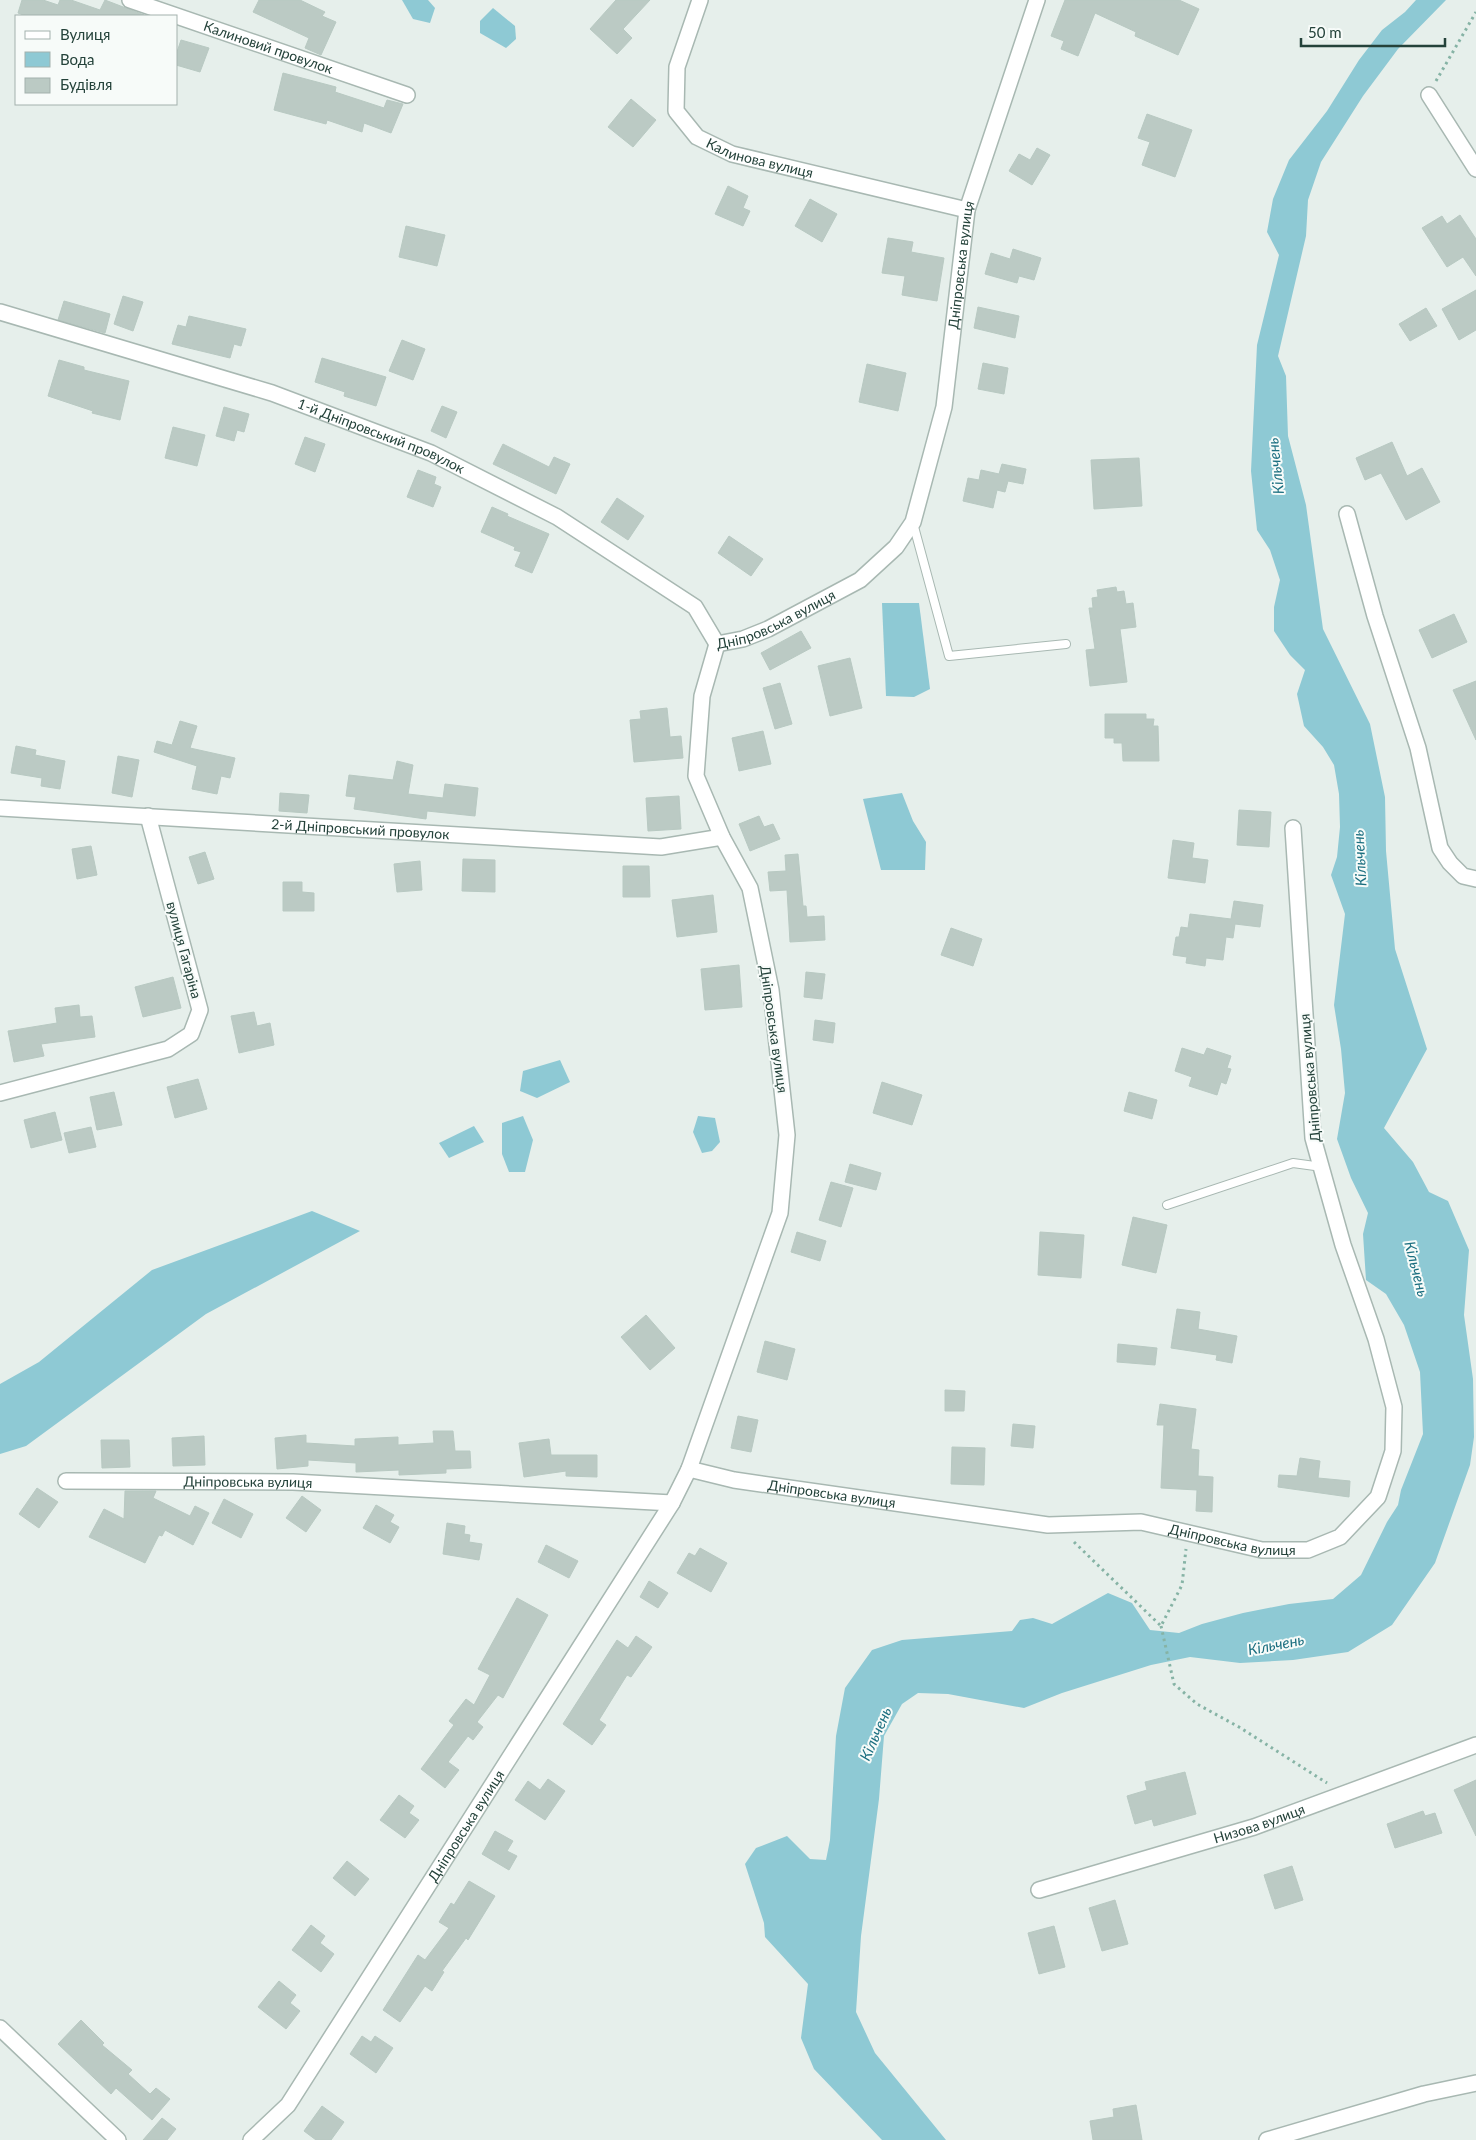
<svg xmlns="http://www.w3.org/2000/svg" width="1476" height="2140" viewBox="0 0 1476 2140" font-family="Lato,sans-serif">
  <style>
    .water { fill: #8ec9d4 }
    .building { fill: #bbcac4; stroke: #b8c9c2 }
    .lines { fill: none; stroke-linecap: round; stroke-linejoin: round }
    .service-casing { stroke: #a8b8b2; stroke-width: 10 }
    .minor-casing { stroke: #a8b8b2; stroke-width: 18 }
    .path { stroke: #86b3a5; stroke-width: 3; stroke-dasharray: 2.5 4; stroke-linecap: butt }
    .service { stroke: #fff; stroke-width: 8 }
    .minor { stroke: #fff; stroke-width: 15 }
    .labels { text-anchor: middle; stroke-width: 4; stroke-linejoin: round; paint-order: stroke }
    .street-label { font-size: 14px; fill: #24423a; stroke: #f7fbf9 }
    .water-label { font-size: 15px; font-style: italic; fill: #1c6f80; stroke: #f7fbf9 }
  </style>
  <rect width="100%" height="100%" fill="#e6efeb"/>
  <!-- water -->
  <g class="water">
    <polygon points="402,0 428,0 435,8 430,23 413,19"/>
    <polygon points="1416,0 1446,0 1398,49 1363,96 1321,162 1308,200 1306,236 1278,356 1286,376 1288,436 1306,505 1323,629 1370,724 1385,797 1386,851 1395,949 1427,1049 1384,1128 1413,1162 1429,1192 1448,1201 1469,1250 1464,1315 1473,1379 1474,1437 1470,1465 1435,1563 1392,1625 1348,1652 1293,1660 1240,1663 1190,1657 1151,1665 1062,1693 1024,1708 948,1694 918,1693 902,1704 884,1736 879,1799 861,1936 856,2012 875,2053 946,2140 882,2140 814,2069 801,2038 808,1984 765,1937 764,1923 745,1864 756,1848 787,1836 810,1859 826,1860 830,1840 836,1736 845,1688 872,1650 902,1640 1012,1631 1020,1620 1033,1618 1052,1624 1108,1593 1132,1603 1150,1630 1179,1633 1202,1624 1243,1613 1289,1604 1333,1599 1361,1575 1387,1522 1398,1505 1401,1490 1423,1434 1420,1372 1404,1325 1386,1294 1366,1280 1363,1234 1368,1213 1351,1178 1337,1139 1345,1093 1341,1049 1334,1005 1345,914 1331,875 1337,857 1340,827 1339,794 1334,765 1323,747 1304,726 1297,694 1305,670 1290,655 1274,631 1274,607 1280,580 1270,550 1257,530 1251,471 1257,345 1279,255 1267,232 1273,199 1289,160 1327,111 1359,60 1382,30 1405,12"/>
    <polygon points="493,8 515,26 516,39 506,48 480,33 480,21"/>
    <polygon points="882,603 919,603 930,689 914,697 886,696"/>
    <polygon points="902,793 913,821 926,842 925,870 881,870 863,799"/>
    <polygon points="560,1060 570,1082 537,1098 520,1091 523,1071"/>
    <polygon points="523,1116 533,1140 525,1172 509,1172 502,1154 502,1123"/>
    <polygon points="698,1116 715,1118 720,1142 712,1151 702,1153 693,1132"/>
    <polygon points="474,1126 484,1142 449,1158 439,1143"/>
    <polygon points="312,1211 360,1231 206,1314 26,1446 0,1454 0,1384 39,1362 152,1270"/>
  </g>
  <!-- building -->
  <g class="building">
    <polygon points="22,0 43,0 58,5 60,0 71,0 100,10 105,0 144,15 26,16 18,13"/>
    <polygon points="259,0 300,0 325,12 322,16 336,22 321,55 305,48 309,38 253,12"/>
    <polygon points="616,0 650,0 623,29 632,38 617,54 590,29"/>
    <polygon points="1065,0 1179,0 1199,9 1178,55 1135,36 1136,32 1095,13 1078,56 1061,49 1064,41 1051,36"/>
    <polygon points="181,40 209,48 200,72 176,65 176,55"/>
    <polygon points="283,73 336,87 335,92 384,108 387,100 403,104 391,133 364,123 362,132 327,120 326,124 274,110"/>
    <polygon points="631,99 656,120 633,147 608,127"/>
    <polygon points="1147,114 1192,130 1175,177 1142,165 1150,142 1138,138"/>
    <polygon points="1037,148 1050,155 1032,185 1009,171 1019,154 1030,160"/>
    <polygon points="728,186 748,196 743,208 750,211 743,226 715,214"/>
    <polygon points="810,199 837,214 822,242 795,226"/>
    <polygon points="1460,215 1476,239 1476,276 1463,257 1447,267 1422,228 1442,216 1447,224"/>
    <polygon points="406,226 445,235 437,266 399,257"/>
    <polygon points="888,238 913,242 911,252 944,258 937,301 902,295 905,276 882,273"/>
    <polygon points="1013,249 1041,258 1034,280 1019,276 1017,283 985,274 991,253 1010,259"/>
    <polygon points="1476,290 1476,330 1459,340 1442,309"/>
    <polygon points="123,296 143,302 133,331 114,324"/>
    <polygon points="64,301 110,314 105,333 58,320"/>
    <polygon points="978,307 1019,316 1015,338 974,328"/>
    <polygon points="1426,308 1437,326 1410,341 1399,324"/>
    <polygon points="189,316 246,329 241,346 234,344 230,358 172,344 178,325 186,327"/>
    <polygon points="402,340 425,349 413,380 389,371"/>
    <polygon points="322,358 386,377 376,406 344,396 345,392 315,382"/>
    <polygon points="59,360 84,367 84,370 129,381 120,420 92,413 93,411 48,396"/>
    <polygon points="983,363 1008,368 1004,394 978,389"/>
    <polygon points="867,364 906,373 898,411 859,402"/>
    <polygon points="442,406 457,412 446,438 431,431"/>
    <polygon points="224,407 249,414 244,432 237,430 234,441 216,436"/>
    <polygon points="173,427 205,435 197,466 165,458"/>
    <polygon points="305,437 325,444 315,472 295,464"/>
    <polygon points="1392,442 1407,476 1422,468 1440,502 1406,520 1381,473 1365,480 1356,458"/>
    <polygon points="503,444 549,467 554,457 570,464 556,494 493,464"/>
    <polygon points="1139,458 1142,506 1094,509 1091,460"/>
    <polygon points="1002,464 1026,469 1023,484 1008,481 1005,492 997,490 993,508 963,501 968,478 979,480 981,470 999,474"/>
    <polygon points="418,470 436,477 434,484 441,487 433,507 407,497"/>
    <polygon points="617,498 644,516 628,540 601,522"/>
    <polygon points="492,507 508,514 507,516 549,534 532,573 515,566 521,552 514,550 515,547 481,532"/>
    <polygon points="729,536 763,559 751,576 718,553"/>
    <polygon points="1116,587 1117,592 1124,591 1126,604 1133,603 1136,627 1120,629 1127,682 1090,686 1086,650 1095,649 1089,608 1093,608 1092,598 1098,597 1097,590"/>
    <polygon points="1454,614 1467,642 1432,658 1419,630"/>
    <polygon points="801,631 811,648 770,670 761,653"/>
    <polygon points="850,658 862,708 830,716 818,666"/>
    <polygon points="1476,681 1476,740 1453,690"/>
    <polygon points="780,683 792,724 775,729 763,688"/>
    <polygon points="667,708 670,737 681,736 683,758 634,762 630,720 641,719 640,711"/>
    <polygon points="1105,714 1146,714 1146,719 1154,719 1153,726 1158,726 1159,761 1123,761 1122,743 1114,743 1114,738 1105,738"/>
    <polygon points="180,721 197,726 190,748 235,758 230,778 221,776 217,794 192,789 197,766 154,752 157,741 172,745"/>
    <polygon points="763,731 771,764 739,771 732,738"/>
    <polygon points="16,746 36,750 35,755 65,761 60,789 41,786 42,778 11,773"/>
    <polygon points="118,756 139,760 132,797 112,793"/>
    <polygon points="397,761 413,765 408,794 443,798 445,784 478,788 475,816 427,811 426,819 354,809 356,797 346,796 349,775 393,780"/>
    <polygon points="280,793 309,795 307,813 279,811"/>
    <polygon points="679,796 681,829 648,831 646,798"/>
    <polygon points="1239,810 1271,812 1269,847 1237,845"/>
    <polygon points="759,816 764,827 773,824 780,839 750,851 739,824"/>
    <polygon points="1173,840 1194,843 1192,858 1208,860 1205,883 1168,878"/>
    <polygon points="91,846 97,875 77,879 72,849"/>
    <polygon points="205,852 214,879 198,884 189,857"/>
    <polygon points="798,854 803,906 806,906 807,917 824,916 825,940 790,942 787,890 770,891 768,872 786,871 785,855"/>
    <polygon points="463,859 495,860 495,892 462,891"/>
    <polygon points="420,861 422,890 397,892 394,864"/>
    <polygon points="623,866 649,866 650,897 623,897"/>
    <polygon points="283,882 302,882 302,892 314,893 314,911 283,911"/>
    <polygon points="713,895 717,932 677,937 672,900"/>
    <polygon points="1234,901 1263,905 1260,927 1235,924 1233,938 1226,937 1223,960 1206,958 1205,966 1186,963 1187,957 1173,955 1176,937 1179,937 1181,927 1188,928 1190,914 1231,919"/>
    <polygon points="951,928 982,939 973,966 941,955"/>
    <polygon points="739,965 742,1007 705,1010 701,969"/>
    <polygon points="806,972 825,974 822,999 804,997"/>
    <polygon points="173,977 181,1008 143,1017 135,987"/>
    <polygon points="79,1005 80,1017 92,1016 95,1037 41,1044 44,1056 14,1062 8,1031 57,1023 55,1008"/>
    <polygon points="254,1012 257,1026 270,1023 274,1045 239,1053 231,1016"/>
    <polygon points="815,1020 835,1023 833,1043 813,1040"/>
    <polygon points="1182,1048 1204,1055 1207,1048 1231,1056 1227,1068 1231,1069 1226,1084 1221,1082 1217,1095 1189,1086 1192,1077 1175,1071"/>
    <polygon points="198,1079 207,1109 175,1118 167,1087"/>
    <polygon points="882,1082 922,1095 912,1125 873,1113"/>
    <polygon points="114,1092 122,1125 97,1130 90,1097"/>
    <polygon points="1129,1092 1157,1100 1152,1119 1124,1111"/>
    <polygon points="55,1112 62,1140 31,1148 24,1120"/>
    <polygon points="91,1127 96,1147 69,1153 64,1133"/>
    <polygon points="850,1164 881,1173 876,1190 845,1182"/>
    <polygon points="831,1182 853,1188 841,1227 819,1220"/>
    <polygon points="1133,1217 1167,1225 1156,1273 1122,1265"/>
    <polygon points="797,1232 826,1241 820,1261 791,1252"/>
    <polygon points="1040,1232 1084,1235 1081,1278 1038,1275"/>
    <polygon points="1177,1309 1200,1312 1198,1329 1237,1336 1232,1363 1216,1360 1217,1355 1171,1348"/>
    <polygon points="646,1315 675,1348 650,1370 621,1337"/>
    <polygon points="765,1341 795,1349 787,1380 757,1372"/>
    <polygon points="1118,1344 1157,1348 1155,1365 1117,1362"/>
    <polygon points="945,1390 965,1391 964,1411 945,1411"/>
    <polygon points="1160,1404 1196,1409 1191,1449 1199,1450 1198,1476 1213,1477 1212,1512 1196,1511 1197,1490 1161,1488 1164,1425 1157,1425"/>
    <polygon points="738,1416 758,1420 751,1452 731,1448"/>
    <polygon points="1013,1424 1035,1426 1033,1448 1011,1446"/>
    <polygon points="433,1431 453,1431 455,1451 470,1451 471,1468 446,1469 446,1473 399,1475 399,1470 356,1472 356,1463 308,1460 308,1466 277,1469 275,1438 306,1435 306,1443 355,1446 355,1439 398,1437 398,1445 434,1443"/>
    <polygon points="204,1436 205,1465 173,1466 172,1438"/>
    <polygon points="549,1439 551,1455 597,1455 597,1477 566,1476 566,1471 524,1477 519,1443"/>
    <polygon points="101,1440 129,1440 130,1467 102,1468"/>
    <polygon points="952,1447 985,1448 984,1485 951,1484"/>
    <polygon points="1300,1458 1320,1461 1318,1478 1350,1481 1349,1497 1278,1487 1279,1475 1297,1476"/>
    <polygon points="37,1488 58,1502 39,1528 19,1514"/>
    <polygon points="125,1491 156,1491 153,1498 190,1516 195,1506 209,1513 193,1545 165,1530 162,1536 159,1535 145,1563 89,1537 104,1509 124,1519"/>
    <polygon points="302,1496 321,1510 306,1532 286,1518"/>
    <polygon points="224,1499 253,1514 241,1538 212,1523"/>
    <polygon points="376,1505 394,1515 390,1522 399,1527 390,1543 363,1528"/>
    <polygon points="447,1523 465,1526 464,1534 470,1535 469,1542 482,1544 479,1560 443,1554"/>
    <polygon points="546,1545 578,1561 569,1578 538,1562"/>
    <polygon points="700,1548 727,1563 711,1592 677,1573 689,1553 695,1556"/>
    <polygon points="649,1581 668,1593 658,1608 640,1597"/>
    <polygon points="517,1598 548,1615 503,1698 498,1695 477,1722 483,1727 473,1740 468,1736 448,1762 459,1770 445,1788 421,1769 454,1725 449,1721 466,1699 474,1705 490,1675 478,1669"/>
    <polygon points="636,1636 652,1647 631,1677 627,1675 599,1720 606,1725 592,1745 563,1724 617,1640 628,1648"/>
    <polygon points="1185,1772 1196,1814 1154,1826 1152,1819 1135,1824 1127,1796 1147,1790 1145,1782"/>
    <polygon points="548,1779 565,1791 545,1820 515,1800 528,1781 540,1790"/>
    <polygon points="1476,1780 1476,1836 1454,1790"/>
    <polygon points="399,1795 414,1806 409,1813 419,1820 405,1838 380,1820"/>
    <polygon points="1423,1811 1425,1816 1435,1813 1442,1833 1395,1848 1387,1824"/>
    <polygon points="495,1831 513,1841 507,1851 517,1856 509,1870 482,1854"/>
    <polygon points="347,1861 369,1879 355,1896 333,1878"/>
    <polygon points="1292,1866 1303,1900 1275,1909 1264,1875"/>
    <polygon points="469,1881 495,1896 468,1940 466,1938 442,1971 444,1972 432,1991 425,1986 400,2022 383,2010 418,1955 425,1960 449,1928 439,1922 451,1903 454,1905"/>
    <polygon points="1115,1900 1128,1944 1102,1951 1089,1908"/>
    <polygon points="311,1925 325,1936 320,1943 334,1954 321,1972 292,1950"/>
    <polygon points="1054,1926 1065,1967 1039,1974 1028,1933"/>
    <polygon points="279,1981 296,1995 290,2003 300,2011 286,2029 258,2007"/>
    <polygon points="81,2020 104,2043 102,2045 132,2070 128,2074 150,2094 156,2088 170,2099 152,2120 116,2088 111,2094 58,2044"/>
    <polygon points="362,2036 371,2042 375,2036 393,2048 376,2073 350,2054"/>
    <polygon points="1136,2105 1142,2140 1093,2140 1090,2121 1114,2117 1113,2109"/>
    <polygon points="322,2106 344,2122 331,2140 316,2140 304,2131"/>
    <polygon points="162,2118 176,2129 167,2140 143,2140"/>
  </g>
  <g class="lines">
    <defs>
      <g id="service">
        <polyline points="913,523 949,656 1066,644"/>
        <polyline points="1167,1205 1293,1163 1322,1167"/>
      </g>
      <g id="minor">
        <path id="s1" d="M130,0L407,95"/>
        <path id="s2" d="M700,0L677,67L676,111L697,137L732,154L967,210"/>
        <polyline points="1429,95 1476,169"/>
        <path id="s3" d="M0,312L272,393L431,453L557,517L695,607L717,644"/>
        <polyline points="1347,514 1375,616 1418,748 1440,848 1450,863 1463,876 1476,879"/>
        <path id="s4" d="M717,644L743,639L768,629L860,580L896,547L913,522L944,407L967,210L1037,0"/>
        <path id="s5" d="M0,808L661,847L722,837"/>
        <polyline points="0,1093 168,1049 191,1034 200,1010 148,816"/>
        <path id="s6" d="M689,1469L734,1480L1048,1525L1141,1522L1262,1550H1308L1340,1537L1378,1497L1393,1451L1394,1407L1376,1339L1343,1245L1313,1138L1293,828"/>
        <path id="s7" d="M66,1481L293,1482L672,1503"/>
        <path id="s8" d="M1039,1890L1254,1827L1476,1745"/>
        <polyline points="0,2028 118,2140"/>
        <path id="s9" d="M251,2140L288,2105L672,1503L689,1469L780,1213L787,1135L771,990L750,888L722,837L696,776L702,696L717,644"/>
        <polyline points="1267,2140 1424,2094 1476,2083"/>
      </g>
    </defs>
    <!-- service casing -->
    <use href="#service" class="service-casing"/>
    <!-- minor casing -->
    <use href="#minor" class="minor-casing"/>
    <!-- path -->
    <g class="path">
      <polyline points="1436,81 1476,12"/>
      <polyline points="1074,1542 1161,1626 1182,1585 1186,1549"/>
      <polyline points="1161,1626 1174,1684 1197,1704 1239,1727 1327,1783"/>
    </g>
    <!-- service -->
    <use href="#service" class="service"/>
    <!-- minor -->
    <use href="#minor" class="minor"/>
  </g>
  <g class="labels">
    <!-- street labels -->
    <g class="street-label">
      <text dy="5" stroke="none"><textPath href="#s1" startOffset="146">Калиновий провулок</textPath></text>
      <text dy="5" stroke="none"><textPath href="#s2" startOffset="215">Калинова вулиця</textPath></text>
      <text dy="5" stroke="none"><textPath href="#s4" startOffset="499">Дніпровська вулиця</textPath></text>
      <text dy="5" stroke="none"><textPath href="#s3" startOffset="401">1-й Дніпровський провулок</textPath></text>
      <text dy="5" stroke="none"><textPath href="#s4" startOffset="64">Дніпровська вулиця</textPath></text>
      <text dy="5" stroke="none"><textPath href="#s5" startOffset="361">2-й Дніпровський провулок</textPath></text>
      <text transform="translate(184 950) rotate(75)" y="5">вулиця Гагаріна</text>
      <text transform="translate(774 1029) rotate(82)" y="5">Дніпровська вулиця</text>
      <text transform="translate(1310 1078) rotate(-95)" y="5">Дніпровська вулиця</text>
      <text dy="5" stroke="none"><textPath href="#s7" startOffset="182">Дніпровська вулиця</textPath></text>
      <text dy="5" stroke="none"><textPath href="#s6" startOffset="145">Дніпровська вулиця</textPath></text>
      <text dy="5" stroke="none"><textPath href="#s6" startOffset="550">Дніпровська вулиця</textPath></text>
      <text dy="5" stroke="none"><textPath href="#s8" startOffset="230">Низова вулиця</textPath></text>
      <text dy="5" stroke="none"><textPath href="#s9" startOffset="382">Дніпровська вулиця</textPath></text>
    </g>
    <!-- water labels -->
    <g class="water-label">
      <text transform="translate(1276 466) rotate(-96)" y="5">Кільчень</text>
      <text transform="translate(1360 858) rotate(-93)" y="5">Кільчень</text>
      <text transform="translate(1416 1269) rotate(76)" y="5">Кільчень</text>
      <text transform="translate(1276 1645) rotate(-11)" y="5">Кільчень</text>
      <text transform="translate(876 1734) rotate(-66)" y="5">Кільчень</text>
    </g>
  </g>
  <!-- legend -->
  <rect x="15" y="15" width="162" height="90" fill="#f7fbf9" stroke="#a3b1ad"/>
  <rect x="25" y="31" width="25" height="8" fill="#ffffff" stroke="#a3b1ad"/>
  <text x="60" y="40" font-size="15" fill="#24423a">Вулиця</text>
  <rect x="25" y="52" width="25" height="15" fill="#8ec9d4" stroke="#a3b1ad"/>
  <text x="60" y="65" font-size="15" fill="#24423a">Вода</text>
  <rect x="25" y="78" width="25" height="15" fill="#bbcac4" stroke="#a3b1ad"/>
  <text x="60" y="90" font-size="15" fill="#24423a">Будівля</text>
  <!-- scale -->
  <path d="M1301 38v8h144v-8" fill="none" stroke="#24423a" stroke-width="2.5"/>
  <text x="1308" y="38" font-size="15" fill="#24423a" stroke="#f7fbf9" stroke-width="4" paint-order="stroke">50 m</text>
</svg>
